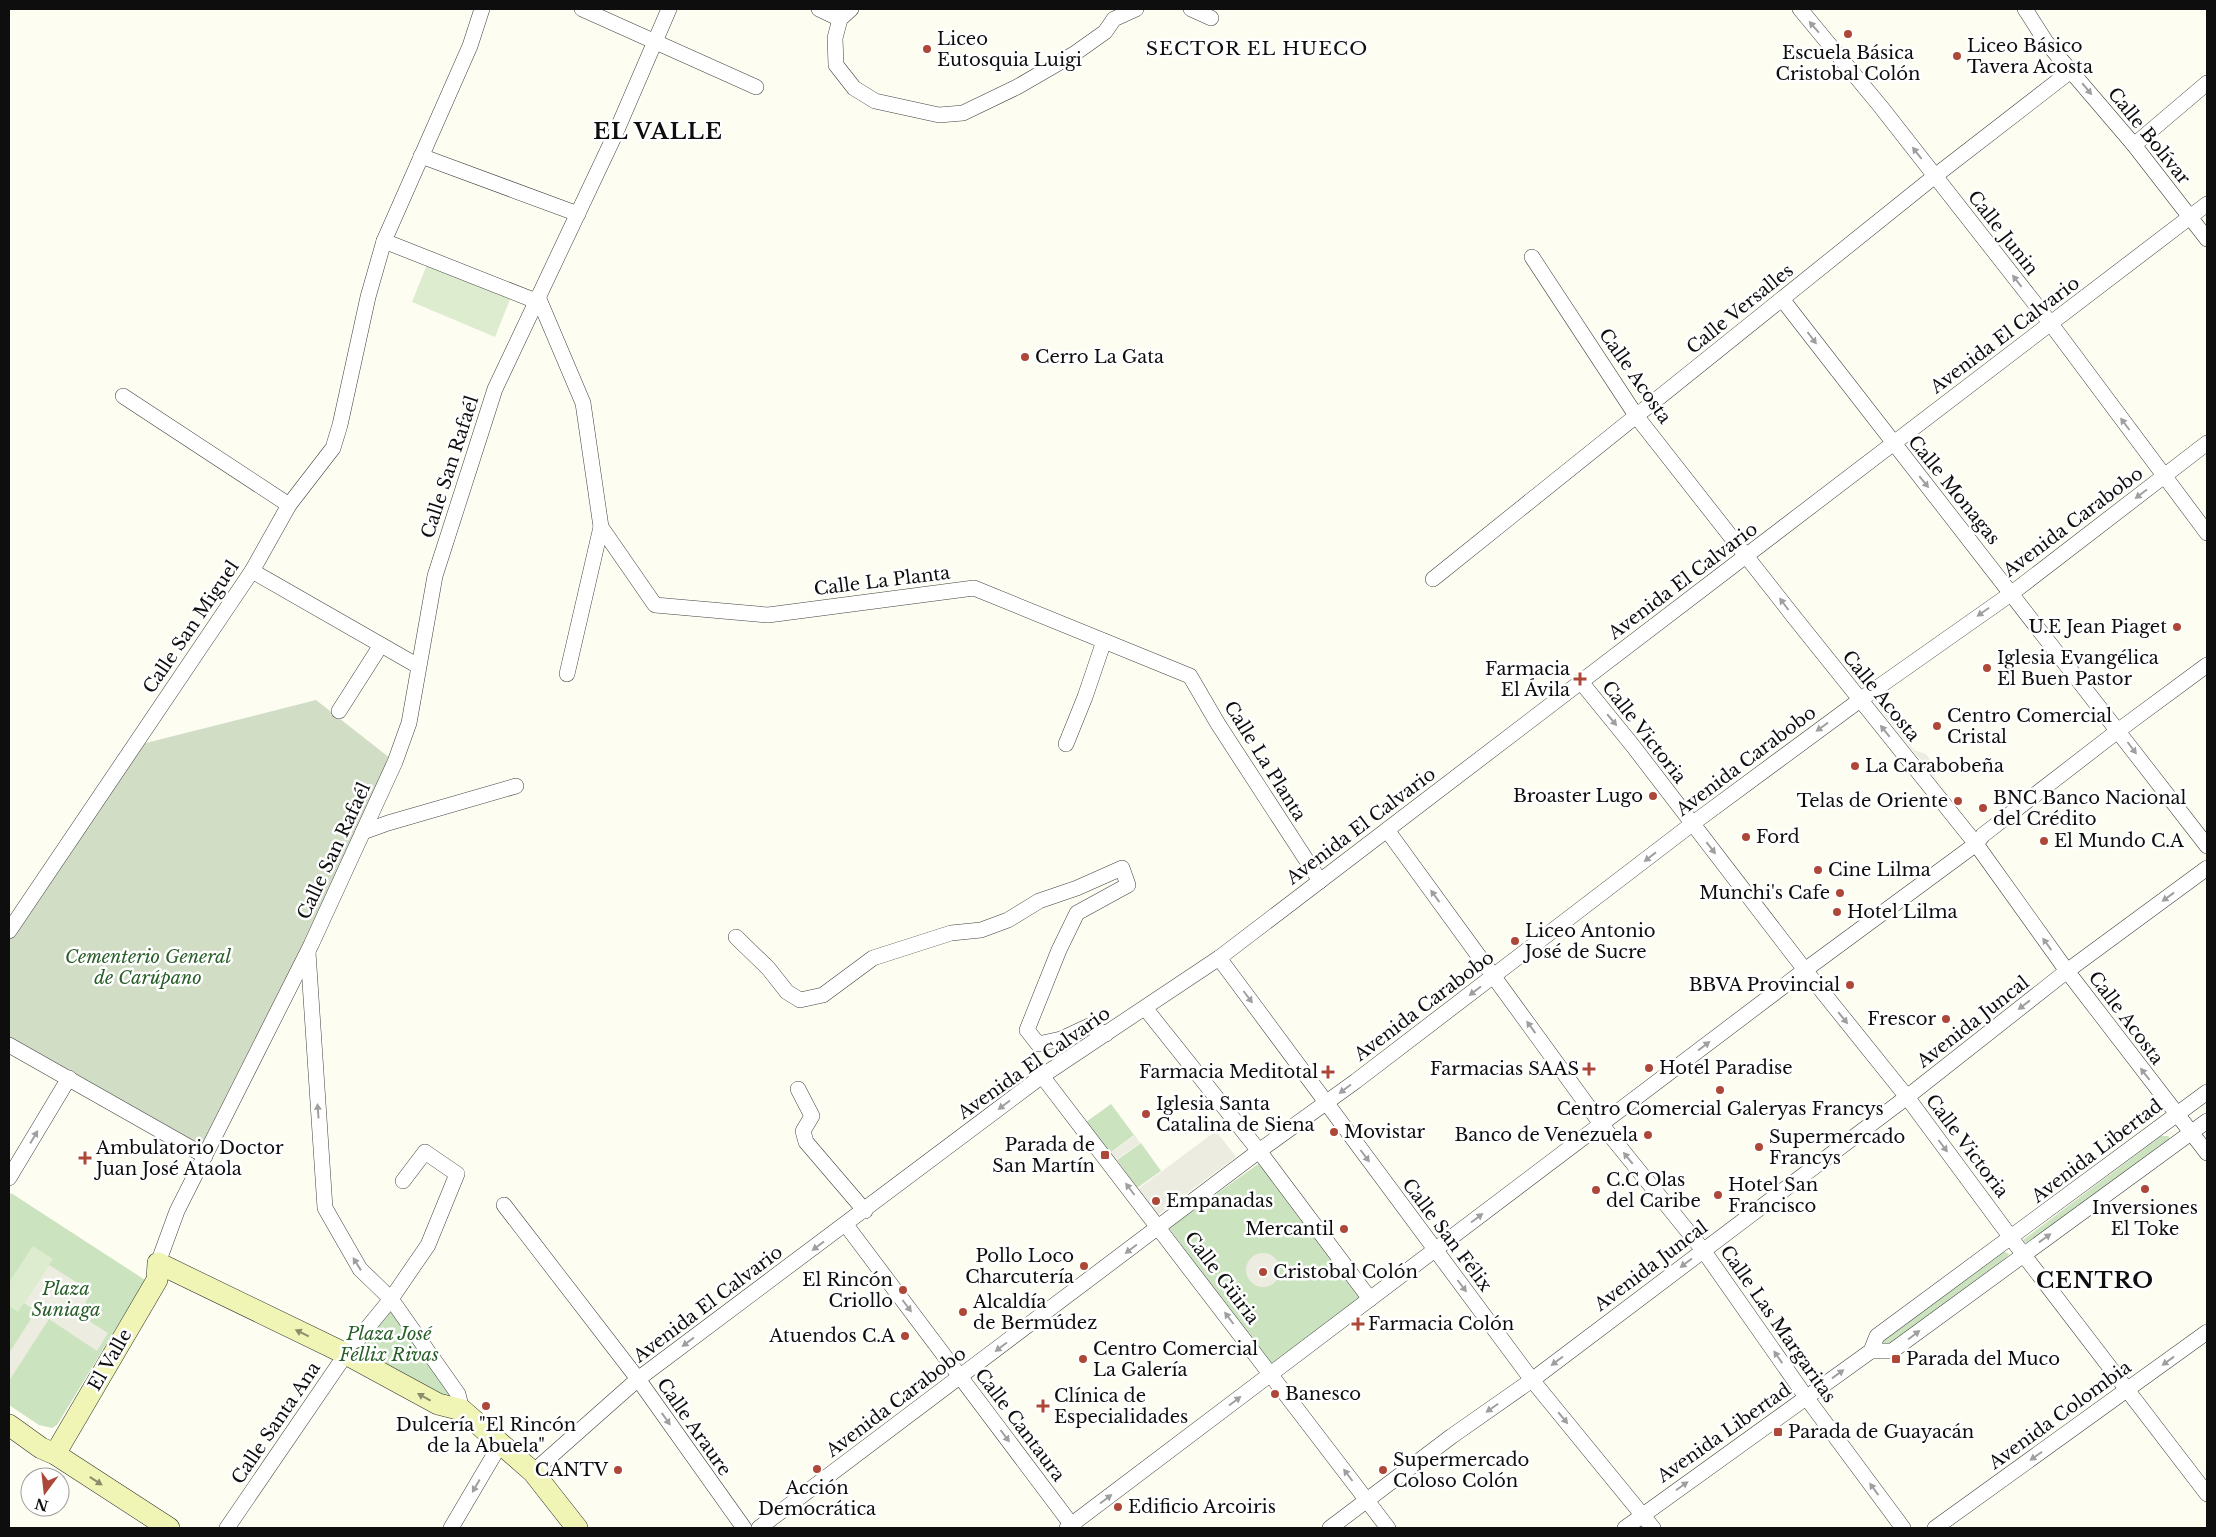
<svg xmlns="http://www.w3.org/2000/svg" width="2216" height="1537" viewBox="0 0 2216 1537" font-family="'Libre Baskerville',serif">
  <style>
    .green { fill: #cbe4bf }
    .cemetery { fill: #d1ddc4 }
    .pitch { fill: #ddeccf }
    .plaza { fill: #edece0 }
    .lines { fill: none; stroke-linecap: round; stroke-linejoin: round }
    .minor-casing { stroke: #414141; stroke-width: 16 }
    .secondary-casing { stroke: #303030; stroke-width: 22 }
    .minor { stroke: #fff; stroke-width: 15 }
    .secondary { stroke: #f0f5b5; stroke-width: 21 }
    .oneway { fill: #9f9f9f }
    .oneway2 { fill: #8a8d6a }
    .poi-dot { fill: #ad4738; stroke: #fff; stroke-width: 2 }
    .labels { text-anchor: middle; stroke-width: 5; stroke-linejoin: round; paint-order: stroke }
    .poi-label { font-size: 18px; fill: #0e0e0e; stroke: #fff; text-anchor: start }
    .street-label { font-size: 18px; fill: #0e0e0e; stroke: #fff }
    .park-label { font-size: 18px; font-style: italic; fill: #285e27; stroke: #fff }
    .neighbourhood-label { font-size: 19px; letter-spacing: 1px; fill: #0e0e0e; stroke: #fff }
    .district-label { font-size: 22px; font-weight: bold; letter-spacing: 1px; fill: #0e0e0e; stroke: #fff }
  </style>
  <rect width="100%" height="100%" fill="#fdfdf1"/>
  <!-- green -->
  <g class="green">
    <polygon points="1111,1104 1134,1135 1110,1153 1086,1122"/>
    <polygon points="2161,1136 2168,1136 2170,1138 2032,1240 2026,1243 2023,1240"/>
    <polygon points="1141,1143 1161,1171 1137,1188 1117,1160"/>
    <polygon points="1261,1162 1363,1299 1271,1365 1169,1228"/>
    <polygon points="11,1193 145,1280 57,1425 52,1428 39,1425 9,1405 9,1197"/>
    <polygon points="2003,1251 2009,1254 2007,1258 1889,1347 1881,1348 1882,1342"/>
    <polygon points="391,1305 456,1405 352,1351"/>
  </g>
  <!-- cemetery -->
  <polygon class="cemetery" points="316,700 395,762 205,1156 9,1045 9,931 134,746"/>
  <!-- pitch -->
  <g class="pitch">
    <polygon points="428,262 511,297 495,337 412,302"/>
    <polygon points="33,1246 53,1259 18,1312 9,1306 9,1282"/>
  </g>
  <!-- plaza -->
  <g class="plaza">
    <polygon points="1876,702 1914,750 1926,754 1935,766 1935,777 1972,824 1875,703"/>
    <polygon points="1216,1131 1236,1157 1155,1217 1109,1154 1135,1135 1140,1143 1116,1160 1138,1189"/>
    <circle cx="1263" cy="1270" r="17"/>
    <polygon points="49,1265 92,1292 78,1314 108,1333 97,1351 49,1319 9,1381 9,1353 36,1311 24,1303"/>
  </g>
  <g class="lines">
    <defs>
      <g id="minor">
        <polyline points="582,9 756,87"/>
        <polyline points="819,9 840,19 851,9"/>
        <polyline points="1191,9 1211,18"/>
        <polyline points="1800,9 1881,107 2051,324 2207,533"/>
        <polyline points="2025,9 2046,42 2134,145 2207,239"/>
        <polyline points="840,19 835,38 836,65 854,88 875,101 939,115 963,113 1017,87 1074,54 1105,32 1114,19 1136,9"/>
        <polyline points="2134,145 2207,83"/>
        <polyline points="421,156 578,214"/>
        <polyline points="384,241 536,301"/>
        <polyline points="1532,257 1637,417 1794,617 1976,844 2067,971 2207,1153"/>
        <polyline points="538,297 583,403 601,527 655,605 768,615 974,588 1190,676 1218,724 1320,881"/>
        <polyline points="1782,299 2207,846"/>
        <polyline points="289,505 333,448 340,425 368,297 384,241 470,46 482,9"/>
        <polyline points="252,571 418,666"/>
        <polyline points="1433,579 1935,176 2072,70"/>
        <polyline points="567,674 601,527"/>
        <polyline points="1581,682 1633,746 1805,970 1907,1097 2023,1254 2207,1494"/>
        <polyline points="339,711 381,645"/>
        <polyline points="1066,744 1085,697 1104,641"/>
        <polyline points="1387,830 1601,1124 1703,1250 1806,1397 1903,1528"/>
        <polyline points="363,832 388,823 516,786"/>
        <polyline points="9,931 252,571 289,505 123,396"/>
        <polyline points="736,937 768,968 787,992 800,1000 823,995 873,958 951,933 981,930 1008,920 1039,901 1077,888 1122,868 1128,885 1077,913 1059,950 1027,1030 1038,1044 1061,1039 1089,1026 1106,1034"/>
        <polyline points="308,952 325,1208 360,1269 391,1299 458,1394 462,1410"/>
        <polyline points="1219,958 1532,1380 1653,1528"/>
        <polyline points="1145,1008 1259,1151 1370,1299"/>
        <polyline points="9,1045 205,1156"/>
        <polyline points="1042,1076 1388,1528"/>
        <polyline points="798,1089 812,1116 803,1131 806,1142 865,1211"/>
        <polyline points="9,1178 69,1078"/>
        <polyline points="504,1205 638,1379 744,1528"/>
        <polyline points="846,1225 1074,1528"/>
        <polyline points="158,1263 177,1211 311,945 395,762 409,723 435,576 495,389 613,139 669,9"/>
        <polyline points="1871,1351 1892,1351 2207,1121"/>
        <polyline points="533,1472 638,1379 1042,1076 1219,958 2207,204"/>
        <polyline points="227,1528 346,1354 391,1299 428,1245 457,1174 425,1152 403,1181"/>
        <polyline points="451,1528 501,1443"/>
        <polyline points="759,1528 1259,1151 1356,1081 1692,824 1860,700 2012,593 2207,443"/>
        <polyline points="1067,1528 1805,970 1976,844 1983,835 2119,730 2207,665"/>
        <polyline points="1330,1528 1452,1436 1532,1380 1907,1097 2067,971 2207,868"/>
        <polyline points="1625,1528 1871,1351 1877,1336 2207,1092"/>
        <polyline points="1935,1528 2207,1332"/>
      </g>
      <g id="secondary">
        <polyline points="9,1425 41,1448 55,1454 169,1528"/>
        <polyline points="55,1454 157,1280 158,1263 346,1354 438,1404 462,1410 533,1472 577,1528"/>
      </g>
    </defs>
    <!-- minor casing -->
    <use href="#minor" class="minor-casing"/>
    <!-- secondary casing -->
    <use href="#secondary" class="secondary-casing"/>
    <!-- minor -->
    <use href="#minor" class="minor"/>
    <!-- secondary -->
    <use href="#secondary" class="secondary"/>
  </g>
  <!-- one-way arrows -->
  <defs><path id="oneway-solid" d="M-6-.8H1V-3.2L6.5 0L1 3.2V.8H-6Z" transform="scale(1.25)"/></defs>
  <g class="oneway">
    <use href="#oneway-solid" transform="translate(1814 27) rotate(-131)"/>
    <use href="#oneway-solid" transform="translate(2087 89) rotate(50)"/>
    <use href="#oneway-solid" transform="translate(1917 153) rotate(-128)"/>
    <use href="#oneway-solid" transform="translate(2017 281) rotate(-128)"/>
    <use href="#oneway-solid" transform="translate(1812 338) rotate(53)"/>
    <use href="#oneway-solid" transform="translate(2125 424) rotate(-127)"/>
    <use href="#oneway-solid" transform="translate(1924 482) rotate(51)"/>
    <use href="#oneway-solid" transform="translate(2141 494) rotate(143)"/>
    <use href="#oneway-solid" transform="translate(1784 604) rotate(-127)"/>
    <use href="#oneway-solid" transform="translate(1983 612) rotate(145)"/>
    <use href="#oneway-solid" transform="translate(1612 720) rotate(50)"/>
    <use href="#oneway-solid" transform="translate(1822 727) rotate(144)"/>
    <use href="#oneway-solid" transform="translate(1885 731) rotate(-129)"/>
    <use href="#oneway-solid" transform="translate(2132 748) rotate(53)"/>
    <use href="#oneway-solid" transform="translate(1711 848) rotate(52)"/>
    <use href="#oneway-solid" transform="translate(1650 857) rotate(142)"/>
    <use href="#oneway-solid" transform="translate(1435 896) rotate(-126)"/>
    <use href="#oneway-solid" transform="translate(2168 897) rotate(144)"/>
    <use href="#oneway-solid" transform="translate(2047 944) rotate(-126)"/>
    <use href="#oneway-solid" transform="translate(1475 991) rotate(143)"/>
    <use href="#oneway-solid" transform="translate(1248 997) rotate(53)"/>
    <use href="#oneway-solid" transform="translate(2024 1005) rotate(142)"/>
    <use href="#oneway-solid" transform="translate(1843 1018) rotate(51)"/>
    <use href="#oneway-solid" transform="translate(1531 1027) rotate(-126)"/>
    <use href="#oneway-solid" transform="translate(1704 1046) rotate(-37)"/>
    <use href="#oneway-solid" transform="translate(2145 1074) rotate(-128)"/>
    <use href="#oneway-solid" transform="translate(1345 1089) rotate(143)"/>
    <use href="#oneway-solid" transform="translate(1004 1105) rotate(143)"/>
    <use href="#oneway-solid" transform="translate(318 1111) rotate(-94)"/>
    <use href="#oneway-solid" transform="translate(34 1137) rotate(-59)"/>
    <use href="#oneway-solid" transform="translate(1943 1146) rotate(53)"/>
    <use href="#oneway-solid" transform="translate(1365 1156) rotate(53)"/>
    <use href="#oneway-solid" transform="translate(1628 1158) rotate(-129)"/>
    <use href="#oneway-solid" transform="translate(1130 1189) rotate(-127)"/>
    <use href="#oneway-solid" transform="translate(1477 1218) rotate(-37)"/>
    <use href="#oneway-solid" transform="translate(2045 1238) rotate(-36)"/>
    <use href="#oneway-solid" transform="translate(818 1246) rotate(143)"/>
    <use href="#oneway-solid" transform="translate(1131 1249) rotate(143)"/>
    <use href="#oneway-solid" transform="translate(1686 1263) rotate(143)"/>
    <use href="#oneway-solid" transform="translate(357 1264) rotate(-122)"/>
    <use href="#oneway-solid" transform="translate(1462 1286) rotate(53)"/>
    <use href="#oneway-solid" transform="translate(907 1306) rotate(53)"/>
    <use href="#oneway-solid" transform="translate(1229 1318) rotate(-127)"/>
    <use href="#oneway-solid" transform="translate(1914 1335) rotate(-37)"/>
    <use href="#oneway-solid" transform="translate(688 1342) rotate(143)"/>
    <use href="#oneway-solid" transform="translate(1001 1347) rotate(143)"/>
    <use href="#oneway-solid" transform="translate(1778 1357) rotate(-125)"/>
    <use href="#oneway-solid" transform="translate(1557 1361) rotate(143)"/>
    <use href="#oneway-solid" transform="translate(2168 1361) rotate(144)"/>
    <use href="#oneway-solid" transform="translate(1838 1374) rotate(-36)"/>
    <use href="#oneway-solid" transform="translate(1235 1401) rotate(-37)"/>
    <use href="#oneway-solid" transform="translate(1492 1408) rotate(145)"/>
    <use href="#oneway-solid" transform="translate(1563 1418) rotate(50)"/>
    <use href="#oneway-solid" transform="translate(666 1419) rotate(55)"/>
    <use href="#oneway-solid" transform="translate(1005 1436) rotate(53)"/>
    <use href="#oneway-solid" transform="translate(2036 1456) rotate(145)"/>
    <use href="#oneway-solid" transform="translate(1348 1475) rotate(-127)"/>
    <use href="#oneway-solid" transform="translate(476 1486) rotate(120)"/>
    <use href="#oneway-solid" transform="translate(1682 1486) rotate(-35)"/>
    <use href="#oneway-solid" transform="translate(1874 1489) rotate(-126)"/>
    <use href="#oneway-solid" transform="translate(1106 1499) rotate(-37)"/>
  </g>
  <g class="oneway2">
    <use href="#oneway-solid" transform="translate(302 1333) rotate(-154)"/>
    <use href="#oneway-solid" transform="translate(424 1397) rotate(-151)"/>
    <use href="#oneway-solid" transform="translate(96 1481) rotate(33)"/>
  </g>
  <!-- markers -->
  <g class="poi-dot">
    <circle cx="1848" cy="34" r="5"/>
    <circle cx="927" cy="49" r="5"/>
    <circle cx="1957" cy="56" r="5"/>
    <circle cx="1025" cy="357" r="5"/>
    <circle cx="2177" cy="627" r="5"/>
    <circle cx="1987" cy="668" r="5"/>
    <path d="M1577.5 671.5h5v5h5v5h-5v5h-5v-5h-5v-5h5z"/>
    <circle cx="1937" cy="726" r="5"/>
    <circle cx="1855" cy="766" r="5"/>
    <circle cx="1653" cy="796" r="5"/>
    <circle cx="1958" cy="801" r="5"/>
    <circle cx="1983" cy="808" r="5"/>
    <circle cx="1746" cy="837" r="5"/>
    <circle cx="2044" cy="841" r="5"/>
    <circle cx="1818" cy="870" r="5"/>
    <circle cx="1840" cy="893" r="5"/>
    <circle cx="1837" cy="912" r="5"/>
    <circle cx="1515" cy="941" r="5"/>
    <circle cx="1850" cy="985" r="5"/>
    <circle cx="1946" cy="1019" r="5"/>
    <circle cx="1649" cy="1068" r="5"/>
    <path d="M1586.5 1061.5h5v5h5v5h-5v5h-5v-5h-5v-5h5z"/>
    <path d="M1325.5 1064.5h5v5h5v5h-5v5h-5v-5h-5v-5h5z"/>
    <circle cx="1720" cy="1090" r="5"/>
    <circle cx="1146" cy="1114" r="5"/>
    <circle cx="1334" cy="1132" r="5"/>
    <circle cx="1648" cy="1135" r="5"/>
    <circle cx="1759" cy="1147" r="5"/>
    <rect x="1100" y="1150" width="10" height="10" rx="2.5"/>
    <path d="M82.5 1150.5h5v5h5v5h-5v5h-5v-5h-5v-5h5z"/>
    <circle cx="2145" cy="1189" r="5"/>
    <circle cx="1596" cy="1190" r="5"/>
    <circle cx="1718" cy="1195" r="5"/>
    <circle cx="1156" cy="1201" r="5"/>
    <circle cx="1344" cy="1229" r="5"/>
    <circle cx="1084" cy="1266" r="5"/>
    <circle cx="1263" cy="1272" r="5"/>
    <circle cx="903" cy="1290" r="5"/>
    <circle cx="963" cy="1312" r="5"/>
    <path d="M1355.5 1316.5h5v5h5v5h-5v5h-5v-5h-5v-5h5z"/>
    <circle cx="905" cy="1336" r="5"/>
    <circle cx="1083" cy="1359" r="5"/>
    <rect x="1891" y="1354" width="10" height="10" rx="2.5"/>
    <circle cx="1275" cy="1394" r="5"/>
    <circle cx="486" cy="1406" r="5"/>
    <path d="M1040.5 1398.5h5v5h5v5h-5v5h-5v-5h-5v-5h5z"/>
    <rect x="1773" y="1427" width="10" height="10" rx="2.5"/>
    <circle cx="817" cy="1469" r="5"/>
    <circle cx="618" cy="1470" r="5"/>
    <circle cx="1383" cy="1470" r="5"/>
    <circle cx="1118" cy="1507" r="5"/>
  </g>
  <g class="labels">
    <!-- poi labels -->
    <g class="poi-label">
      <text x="937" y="45">Liceo<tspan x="937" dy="21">Eutosquia Luigi</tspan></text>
      <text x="1967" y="52">Liceo Básico<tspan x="1967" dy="21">Tavera Acosta</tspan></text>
      <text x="1848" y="59" text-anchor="middle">Escuela Básica<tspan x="1848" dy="21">Cristobal Colón</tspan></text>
      <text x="1035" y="363">Cerro La Gata</text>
      <text x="2167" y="633" text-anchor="end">U.E Jean Piaget</text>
      <text x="1997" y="664">Iglesia Evangélica<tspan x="1997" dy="21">El Buen Pastor</tspan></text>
      <text x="1570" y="675" text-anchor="end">Farmacia<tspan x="1570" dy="21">El Ávila</tspan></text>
      <text x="1947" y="722">Centro Comercial<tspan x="1947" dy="21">Cristal</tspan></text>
      <text x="1865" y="772">La Carabobeña</text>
      <text x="1643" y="802" text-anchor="end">Broaster Lugo</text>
      <text x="1993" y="804">BNC Banco Nacional<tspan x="1993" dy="21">del Crédito</tspan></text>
      <text x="1948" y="807" text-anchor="end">Telas de Oriente</text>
      <text x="1756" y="843">Ford</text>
      <text x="2054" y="847">El Mundo C.A</text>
      <text x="1828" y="876">Cine Lilma</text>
      <text x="1830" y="899" text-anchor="end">Munchi's Cafe</text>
      <text x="1847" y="918">Hotel Lilma</text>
      <text x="1525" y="937">Liceo Antonio<tspan x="1525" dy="21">José de Sucre</tspan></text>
      <text x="1840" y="991" text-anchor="end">BBVA Provincial</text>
      <text x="1936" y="1025" text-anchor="end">Frescor</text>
      <text x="1659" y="1074">Hotel Paradise</text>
      <text x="1579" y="1075" text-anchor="end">Farmacias SAAS</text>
      <text x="1318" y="1078" text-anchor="end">Farmacia Meditotal</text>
      <text x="1156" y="1110">Iglesia Santa<tspan x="1156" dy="21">Catalina de Siena</tspan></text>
      <text x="1720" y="1115" text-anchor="middle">Centro Comercial Galeryas Francys</text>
      <text x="1344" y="1138">Movistar</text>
      <text x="1638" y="1141" text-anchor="end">Banco de Venezuela</text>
      <text x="1769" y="1143">Supermercado<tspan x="1769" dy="21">Francys</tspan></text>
      <text x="1095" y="1151" text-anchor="end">Parada de<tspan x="1095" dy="21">San Martín</tspan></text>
      <text x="96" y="1154">Ambulatorio Doctor<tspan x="96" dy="21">Juan José Ataola</tspan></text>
      <text x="1606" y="1186">C.C Olas<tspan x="1606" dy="21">del Caribe</tspan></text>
      <text x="1728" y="1191">Hotel San<tspan x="1728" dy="21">Francisco</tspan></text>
      <text x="1166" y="1207">Empanadas</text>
      <text x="2145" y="1214" text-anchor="middle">Inversiones<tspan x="2145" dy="21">El Toke</tspan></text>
      <text x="1334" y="1235" text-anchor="end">Mercantil</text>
      <text x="1074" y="1262" text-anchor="end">Pollo Loco<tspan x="1074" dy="21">Charcutería</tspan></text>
      <text x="1273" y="1278">Cristobal Colón</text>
      <text x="893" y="1286" text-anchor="end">El Rincón<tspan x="893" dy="21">Criollo</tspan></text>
      <text x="973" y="1308">Alcaldía<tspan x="973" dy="21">de Bermúdez</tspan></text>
      <text x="1368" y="1330">Farmacia Colón</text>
      <text x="895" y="1342" text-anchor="end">Atuendos C.A</text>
      <text x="1093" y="1355">Centro Comercial<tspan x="1093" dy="21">La Galería</tspan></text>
      <text x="1906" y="1365">Parada del Muco</text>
      <text x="1285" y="1400">Banesco</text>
      <text x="1054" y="1402">Clínica de<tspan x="1054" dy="21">Especialidades</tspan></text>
      <text x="486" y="1431" text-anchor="middle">Dulcería "El Rincón<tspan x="486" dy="21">de la Abuela"</tspan></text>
      <text x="1788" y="1438">Parada de Guayacán</text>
      <text x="1393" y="1466">Supermercado<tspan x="1393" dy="21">Coloso Colón</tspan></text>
      <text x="608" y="1476" text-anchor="end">CANTV</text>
      <text x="817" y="1494" text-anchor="middle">Acción<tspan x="817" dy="21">Democrática</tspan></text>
      <text x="1128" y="1513">Edificio Arcoiris</text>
    </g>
    <!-- street labels -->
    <g class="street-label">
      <text transform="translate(2149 136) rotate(51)" y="6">Calle Bolívar</text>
      <text transform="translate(2003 233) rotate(52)" y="6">Calle Junin</text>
      <text transform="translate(1740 309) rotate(-39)" y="6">Calle Versalles</text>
      <text transform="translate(2005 335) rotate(-37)" y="6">Avenida El Calvario</text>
      <text transform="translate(1635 376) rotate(55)" y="6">Calle Acosta</text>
      <text transform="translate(450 467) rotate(-72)" y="6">Calle San Rafaél</text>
      <text transform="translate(1954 490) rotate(51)" y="6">Calle Monagas</text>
      <text transform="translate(2073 522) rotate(-37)" y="6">Avenida Carabobo</text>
      <text transform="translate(882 581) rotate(-7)" y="6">Calle La Planta</text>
      <text transform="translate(1683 581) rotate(-37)" y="6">Avenida El Calvario</text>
      <text transform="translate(191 627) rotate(-56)" y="6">Calle San Miguel</text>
      <text transform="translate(1881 696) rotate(51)" y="6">Calle Acosta</text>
      <text transform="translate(1644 732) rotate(52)" y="6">Calle Victoria</text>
      <text transform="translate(1265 761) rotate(58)" y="6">Calle La Planta</text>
      <text transform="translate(1746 761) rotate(-37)" y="6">Avenida Carabobo</text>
      <text transform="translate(1361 826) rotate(-37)" y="6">Avenida El Calvario</text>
      <text transform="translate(334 851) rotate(-65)" y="6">Calle San Rafaél</text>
      <text transform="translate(1424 1006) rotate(-37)" y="6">Avenida Carabobo</text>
      <text transform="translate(2126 1018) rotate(53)" y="6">Calle Acosta</text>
      <text transform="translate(1973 1022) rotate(-38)" y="6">Avenida Juncal</text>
      <text transform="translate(1034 1063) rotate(-35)" y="6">Avenida El Calvario</text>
      <text transform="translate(1967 1146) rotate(53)" y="6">Calle Victoria</text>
      <text transform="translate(2097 1151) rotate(-37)" y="6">Avenida Libertad</text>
      <text transform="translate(1447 1235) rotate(53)" y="6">Calle San Félix</text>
      <text transform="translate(1651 1266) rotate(-37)" y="6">Avenida Juncal</text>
      <text transform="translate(1222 1278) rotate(53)" y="6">Calle Güiria</text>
      <text transform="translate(708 1304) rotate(-37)" y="6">Avenida El Calvario</text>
      <text transform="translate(1778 1324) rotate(55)" y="6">Calle Las Margaritas</text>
      <text transform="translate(110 1360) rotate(-60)" y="6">El Valle</text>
      <text transform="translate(896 1402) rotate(-37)" y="6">Avenida Carabobo</text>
      <text transform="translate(2060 1415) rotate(-36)" y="6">Avenida Colombia</text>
      <text transform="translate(276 1423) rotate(-56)" y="6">Calle Santa Ana</text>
      <text transform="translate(1020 1425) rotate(53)" y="6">Calle Cantaura</text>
      <text transform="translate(694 1427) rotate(55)" y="6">Calle Araure</text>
      <text transform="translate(1724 1433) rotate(-35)" y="6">Avenida Libertad</text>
    </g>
    <!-- park labels -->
    <g class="park-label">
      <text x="148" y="963">Cementerio General<tspan x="148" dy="21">de Carúpano</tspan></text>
      <text x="66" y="1295">Plaza<tspan x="66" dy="21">Suniaga</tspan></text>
      <text x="389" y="1340">Plaza José<tspan x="389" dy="21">Féllix Rivas</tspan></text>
    </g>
    <!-- neighbourhood labels -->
    <g class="neighbourhood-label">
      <text x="1257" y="55">SECTOR EL HUECO</text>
    </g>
    <!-- district labels -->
    <g class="district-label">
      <text x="658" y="139">EL VALLE</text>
      <text x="2095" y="1288">CENTRO</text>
    </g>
  </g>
  <!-- border -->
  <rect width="2216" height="1537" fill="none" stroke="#0e0e0e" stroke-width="20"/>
  <!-- north arrow -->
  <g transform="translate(45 1492) rotate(195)"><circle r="24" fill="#ffffff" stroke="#9f9f9f"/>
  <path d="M0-4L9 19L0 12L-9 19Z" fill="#ad4738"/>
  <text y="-8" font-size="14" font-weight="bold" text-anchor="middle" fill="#0e0e0e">N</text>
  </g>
</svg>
